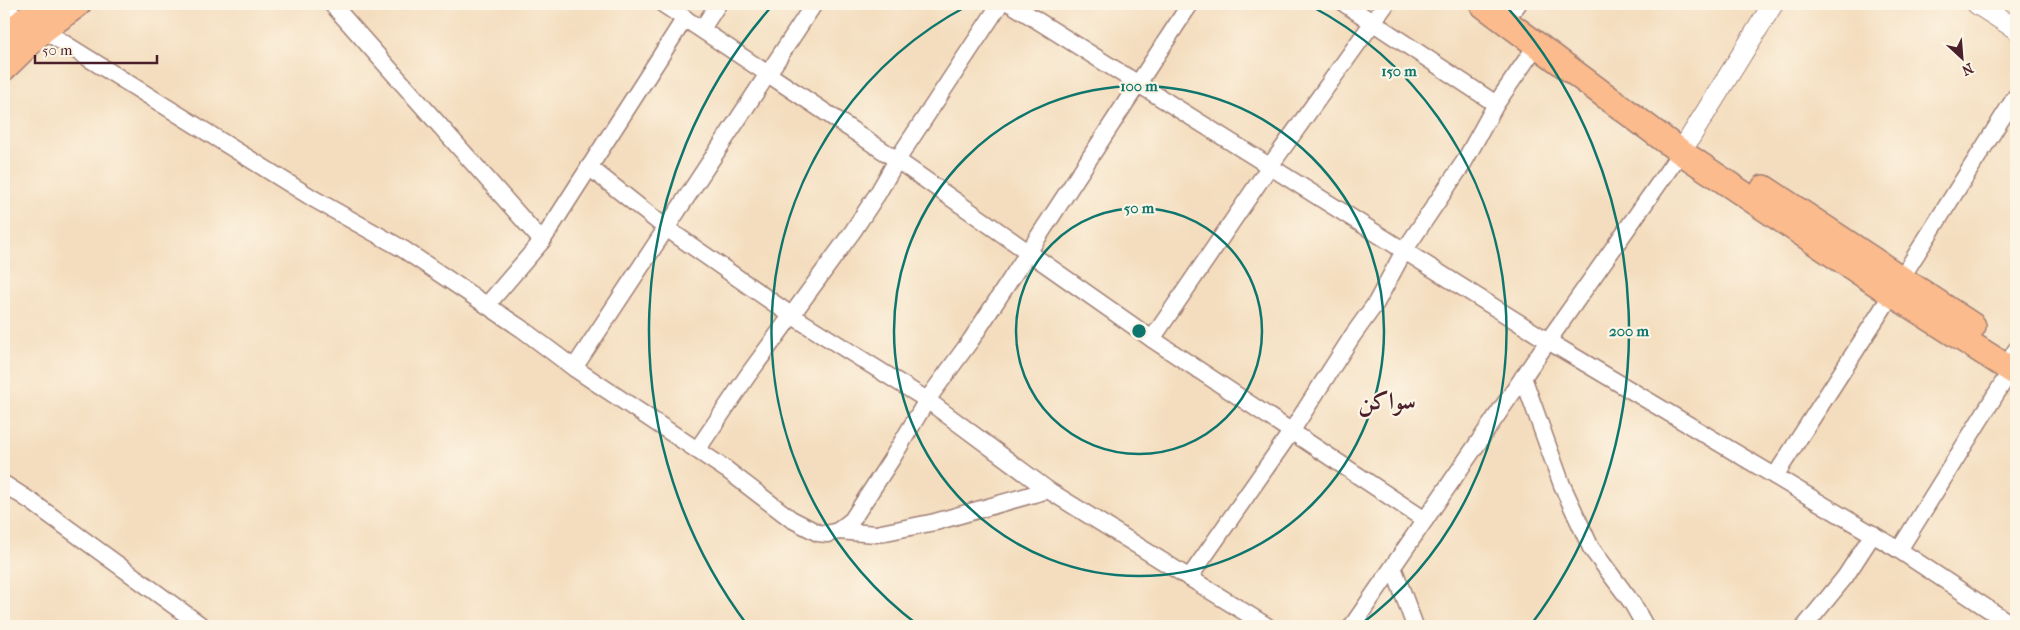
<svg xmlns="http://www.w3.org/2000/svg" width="2020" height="630" viewBox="0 0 2020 630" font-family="'IM FELL French Canon',Amiri,serif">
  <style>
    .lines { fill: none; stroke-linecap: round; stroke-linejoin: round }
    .minor-casing { stroke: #9f7e74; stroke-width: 19 }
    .tertiary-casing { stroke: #9f7e74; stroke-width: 22 }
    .primary-casing { stroke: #9f7e74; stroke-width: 28 }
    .minor { stroke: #fff; stroke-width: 16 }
    .tertiary { stroke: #fff; stroke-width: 20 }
    .primary { stroke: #fbbb8c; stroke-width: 25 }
    .ring { fill: none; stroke: #0f766e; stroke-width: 2.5 }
    .labels { text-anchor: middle; stroke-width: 4.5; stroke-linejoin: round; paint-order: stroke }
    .town-label { font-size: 24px; font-weight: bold; fill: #4a1f2b; stroke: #fcf5e5 }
    .centre { fill: #0f766e; stroke: #fcf5e5; stroke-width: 2.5 }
    .ring-label { font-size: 15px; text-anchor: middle; font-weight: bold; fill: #0f766e; stroke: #fcf5e5; stroke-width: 4.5; stroke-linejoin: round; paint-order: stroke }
  </style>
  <rect width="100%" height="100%" fill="#fcf5e5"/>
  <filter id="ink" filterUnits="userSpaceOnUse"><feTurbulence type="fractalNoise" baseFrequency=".02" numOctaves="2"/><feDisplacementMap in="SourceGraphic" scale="10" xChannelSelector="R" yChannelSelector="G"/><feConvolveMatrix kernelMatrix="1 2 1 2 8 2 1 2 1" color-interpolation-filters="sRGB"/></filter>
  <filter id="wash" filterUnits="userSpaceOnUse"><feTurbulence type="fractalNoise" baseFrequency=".0096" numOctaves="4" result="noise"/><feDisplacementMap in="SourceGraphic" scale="20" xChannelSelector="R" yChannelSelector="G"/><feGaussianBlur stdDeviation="1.12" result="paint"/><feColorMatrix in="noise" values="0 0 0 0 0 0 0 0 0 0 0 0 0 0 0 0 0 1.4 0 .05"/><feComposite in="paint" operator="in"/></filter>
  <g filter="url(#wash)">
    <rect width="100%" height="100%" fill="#f4ddbe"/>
  </g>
  <g filter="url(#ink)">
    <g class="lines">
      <defs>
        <g id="minor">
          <polyline points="332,4 542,241"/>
          <polyline points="663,4 897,160 1152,339 1425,520"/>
          <polyline points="1011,4 1548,341 1899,550 2014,626"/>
          <polyline points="1345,4 1496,104"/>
          <polyline points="1515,8 1518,4"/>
          <polyline points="4,9 43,30 314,199 403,249 522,329 574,368 727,470 791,519 818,533 827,534 838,531 876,534 935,522 1048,490"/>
          <polyline points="702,29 718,4"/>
          <polyline points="589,167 666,228 791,315 927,400 1048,490 1267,626"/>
          <polyline points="1902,277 2016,96"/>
          <polyline points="487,305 542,241 685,18"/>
          <polyline points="1152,339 1270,166 1386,4"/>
          <polyline points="2014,353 2016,350"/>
          <polyline points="574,368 814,4"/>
          <polyline points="1523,377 1562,485 1591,548 1632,603 1645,626"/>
          <polyline points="697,450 748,375 853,231 878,193 897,160 1000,4"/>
          <polyline points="1775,476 1892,294"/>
          <polyline points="4,484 32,502 202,626"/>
          <polyline points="838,531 852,520 893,457 927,400 971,340 1190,4"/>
          <polyline points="1899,550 2011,370"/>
          <polyline points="1393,567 1415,626"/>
          <polyline points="1189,578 1291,432 1353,335 1376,303 1404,251 1464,162 1496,104 1536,46"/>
          <polyline points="1352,626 1548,341 1681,152"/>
          <polyline points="1805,626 1845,577 1873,534"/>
        </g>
        <g id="tertiary">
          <polyline points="1977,4 2016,29"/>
          <polyline points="1681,152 1773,4"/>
        </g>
        <g id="primary">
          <polyline points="1482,4 1681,152 1892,294 2016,373"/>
          <polyline points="4,38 43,4"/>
          <polyline points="4,68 43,30 78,4"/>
          <polyline points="1764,188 1973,326"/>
        </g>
      </defs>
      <!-- minor casing -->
      <use href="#minor" class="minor-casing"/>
      <!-- tertiary casing -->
      <use href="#tertiary" class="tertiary-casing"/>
      <!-- primary casing -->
      <use href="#primary" class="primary-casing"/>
      <!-- minor -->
      <use href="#minor" class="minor"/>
      <!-- tertiary -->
      <use href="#tertiary" class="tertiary"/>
      <!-- primary -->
      <use href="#primary" class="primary"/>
    </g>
  </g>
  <!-- distance rings -->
  <g class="ring">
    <circle cx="1139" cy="331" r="123"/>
    <circle cx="1139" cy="331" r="245"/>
    <path d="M918 625A368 368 0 0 1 969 5M1309 5A368 368 0 0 1 1360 625"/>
    <path d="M748 626A490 490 0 0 1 772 6M1506 6A490 490 0 0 1 1530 626"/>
  </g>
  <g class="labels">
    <!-- town labels -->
    <g class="town-label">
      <text x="1387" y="409">سواكن</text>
    </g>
  </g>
  <circle cx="1139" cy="331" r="8" class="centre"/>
  <g class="ring-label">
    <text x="1399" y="76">150 m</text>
    <text x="1139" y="91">100 m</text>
    <text x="1139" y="213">50 m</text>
    <text x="1629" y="336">200 m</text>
  </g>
  <!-- margin -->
  <rect width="2020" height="630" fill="none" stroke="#fcf5e5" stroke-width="20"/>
  <!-- north arrow -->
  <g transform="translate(1962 58) rotate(154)" stroke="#fcf5e5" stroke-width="4" paint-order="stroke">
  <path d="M0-4L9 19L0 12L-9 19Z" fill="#4a1f2b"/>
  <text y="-8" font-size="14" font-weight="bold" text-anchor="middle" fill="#4a1f2b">N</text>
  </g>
  <!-- scale -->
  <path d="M35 55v8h122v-8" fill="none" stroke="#4a1f2b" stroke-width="2.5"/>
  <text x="42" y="55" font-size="15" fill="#4a1f2b" stroke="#fcf5e5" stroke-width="4" paint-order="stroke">50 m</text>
</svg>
